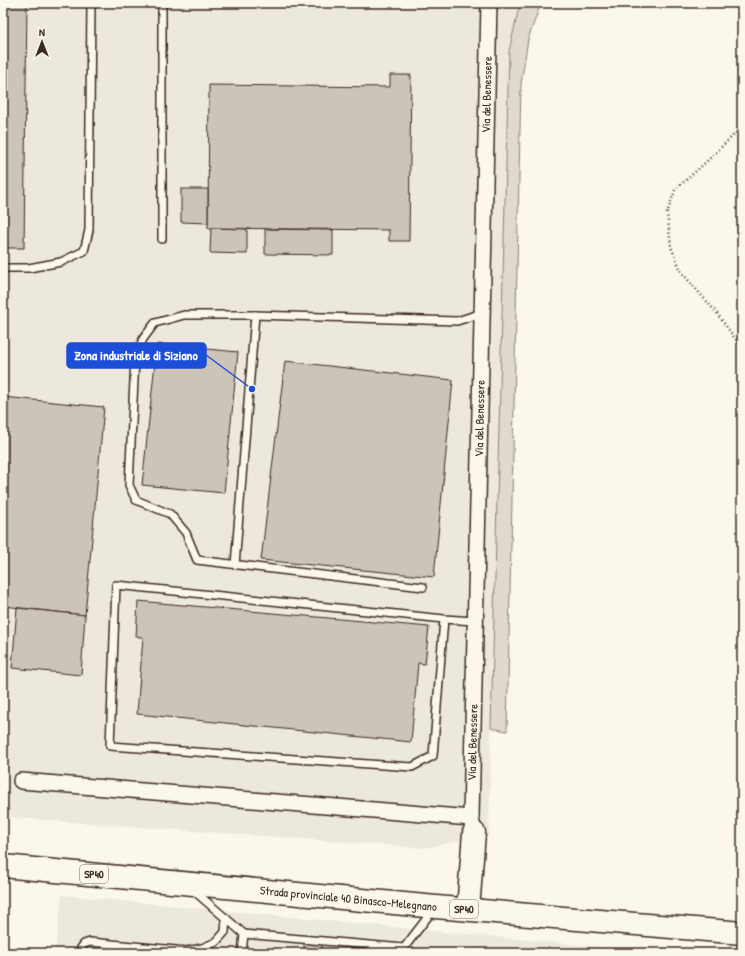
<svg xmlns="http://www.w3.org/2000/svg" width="745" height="956" viewBox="0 0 745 956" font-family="'Patrick Hand',sans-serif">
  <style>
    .built { fill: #ede8dd }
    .green { fill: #dfd9ce; stroke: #8d8276 }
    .building { fill: #ccc4b9; stroke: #3b2a1e }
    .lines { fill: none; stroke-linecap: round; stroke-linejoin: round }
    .lane-casing { stroke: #3b2a1e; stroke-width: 10 }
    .street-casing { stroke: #3b2a1e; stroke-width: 18 }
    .primary-casing { stroke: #3b2a1e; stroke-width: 25 }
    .path { stroke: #3b2a1e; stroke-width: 2.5; stroke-dasharray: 1 3; stroke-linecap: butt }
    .lane { stroke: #fbf7ec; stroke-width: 7 }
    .street { stroke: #fbf7ec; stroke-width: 15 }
    .primary { stroke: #fbf7ec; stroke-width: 22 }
    .labels { text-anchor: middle; stroke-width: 3; stroke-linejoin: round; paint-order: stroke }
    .shield { fill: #fbf7ec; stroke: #75685c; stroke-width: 1 }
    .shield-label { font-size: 11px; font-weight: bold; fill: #3b2a1e }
    .street-label { font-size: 12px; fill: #3b2a1e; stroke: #fbf7ec }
    .leader { fill: none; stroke: #1d4ed8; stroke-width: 1.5 }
    .callout-dot { fill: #1d4ed8; stroke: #fbf7ec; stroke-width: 1.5 }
    .callout { fill: #1d4ed8; stroke: #1d4ed8; stroke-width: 1.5 }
    .callout-label { font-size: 13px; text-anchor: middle; font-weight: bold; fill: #fff }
  </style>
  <rect width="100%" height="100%" fill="#fbf7ec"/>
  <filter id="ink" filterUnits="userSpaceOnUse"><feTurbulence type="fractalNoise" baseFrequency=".025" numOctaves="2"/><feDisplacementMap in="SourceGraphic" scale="8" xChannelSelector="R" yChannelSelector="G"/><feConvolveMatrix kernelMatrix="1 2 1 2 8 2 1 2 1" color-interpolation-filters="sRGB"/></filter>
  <g filter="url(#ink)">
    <!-- built -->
    <g class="built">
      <polygon points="3,3 520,3 509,51 491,728 489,835 424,848 3,817"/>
      <polygon points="62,895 581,945 648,953 55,953"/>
    </g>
    <!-- green -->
    <polygon class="green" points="520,3 541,3 528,39 521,84 507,731 491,728 509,51"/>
    <!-- building -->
    <g class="building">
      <polygon points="3,3 27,3 24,248 3,248"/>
      <polygon points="390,75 411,75 409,241 389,241 389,230 208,228 209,85 390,87"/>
      <polygon points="181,189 208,189 208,223 181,222"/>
      <polygon points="211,228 247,229 247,254 210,253"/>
      <polygon points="265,229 333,230 333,255 265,254"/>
      <polygon points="157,344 238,352 224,493 142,485"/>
      <polygon points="285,361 453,380 434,577 261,560"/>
      <polygon points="3,397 104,407 85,615 3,606"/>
      <polygon points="138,601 429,627 425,664 418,663 411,742 137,714 143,637 136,637"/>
      <polygon points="17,608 85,615 81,675 12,668"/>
      <polygon points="304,941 322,943 322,953 304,953"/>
    </g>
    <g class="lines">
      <defs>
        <g id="lane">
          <polyline points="162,3 162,239"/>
          <polyline points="3,268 29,268 61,262 84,251 89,230 91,3"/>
          <polyline points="235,565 255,315"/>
          <polyline points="423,587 197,560 186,533 170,514 136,500 129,485 135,359 143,339 155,323 184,315 255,315 457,321 482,313"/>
          <polyline points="444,619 433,756 412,767 110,746 116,585 444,619 475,621"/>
          <polyline points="193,890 244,934 404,948 433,910"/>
          <polyline points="81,953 81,948 84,944 90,942 187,951 202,948 216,942 225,932 226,918"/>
          <polyline points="242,953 244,934"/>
        </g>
        <g id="street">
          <polyline points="21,781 471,818"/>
          <path id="s1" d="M474,833L471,818L489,3"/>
        </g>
        <g id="primary">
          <path id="s2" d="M3,866L436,907L742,933"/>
          <polyline points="468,909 474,833"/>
        </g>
      </defs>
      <!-- lane casing -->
      <use href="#lane" class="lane-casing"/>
      <!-- street casing -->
      <use href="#street" class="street-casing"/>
      <!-- primary casing -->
      <use href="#primary" class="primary-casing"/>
      <!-- path -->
      <polyline class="path" points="742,127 706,162 675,190 667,213 671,247 682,273 716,312 742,348"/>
      <!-- lane -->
      <use href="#lane" class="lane"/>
      <!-- street -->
      <use href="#street" class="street"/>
      <!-- primary -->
      <use href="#primary" class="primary"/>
    </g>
  </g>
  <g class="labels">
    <!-- shield labels -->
    <g class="shield">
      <rect x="80" y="865" width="28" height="18" rx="3"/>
      <rect x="450" y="900" width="28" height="18" rx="3"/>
    </g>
    <g class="shield-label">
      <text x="94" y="878">SP40</text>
      <text x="464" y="913">SP40</text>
    </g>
    <!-- street labels -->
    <g class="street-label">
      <text dy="4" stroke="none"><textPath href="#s1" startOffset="739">Via del Benessere</textPath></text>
      <text dy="4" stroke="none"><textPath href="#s1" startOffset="415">Via del Benessere</textPath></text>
      <text dy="4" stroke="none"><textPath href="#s1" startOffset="91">Via del Benessere</textPath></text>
      <text dy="4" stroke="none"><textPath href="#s2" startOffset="347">Strada provinciale 40 Binasco-Melegnano</textPath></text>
    </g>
  </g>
  <!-- callouts -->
  <path class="leader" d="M252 389L206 355"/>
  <circle class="callout-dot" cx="252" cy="389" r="4"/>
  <rect class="callout" x="67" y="343" width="139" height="25" rx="4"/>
  <g class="callout-label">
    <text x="136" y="360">Zona industriale di Siziano</text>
  </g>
  <!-- margin -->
  <rect width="745" height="956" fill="none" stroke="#fbf7ec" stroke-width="16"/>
  <rect x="8" y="8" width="729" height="940" fill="none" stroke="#3b2a1e" stroke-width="1.5" filter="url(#ink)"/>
  <!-- north arrow -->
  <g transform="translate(42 42)" stroke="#fbf7ec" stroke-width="3" paint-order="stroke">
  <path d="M0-3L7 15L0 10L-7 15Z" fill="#3b2a1e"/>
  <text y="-6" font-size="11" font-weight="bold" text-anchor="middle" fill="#3b2a1e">N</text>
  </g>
</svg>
